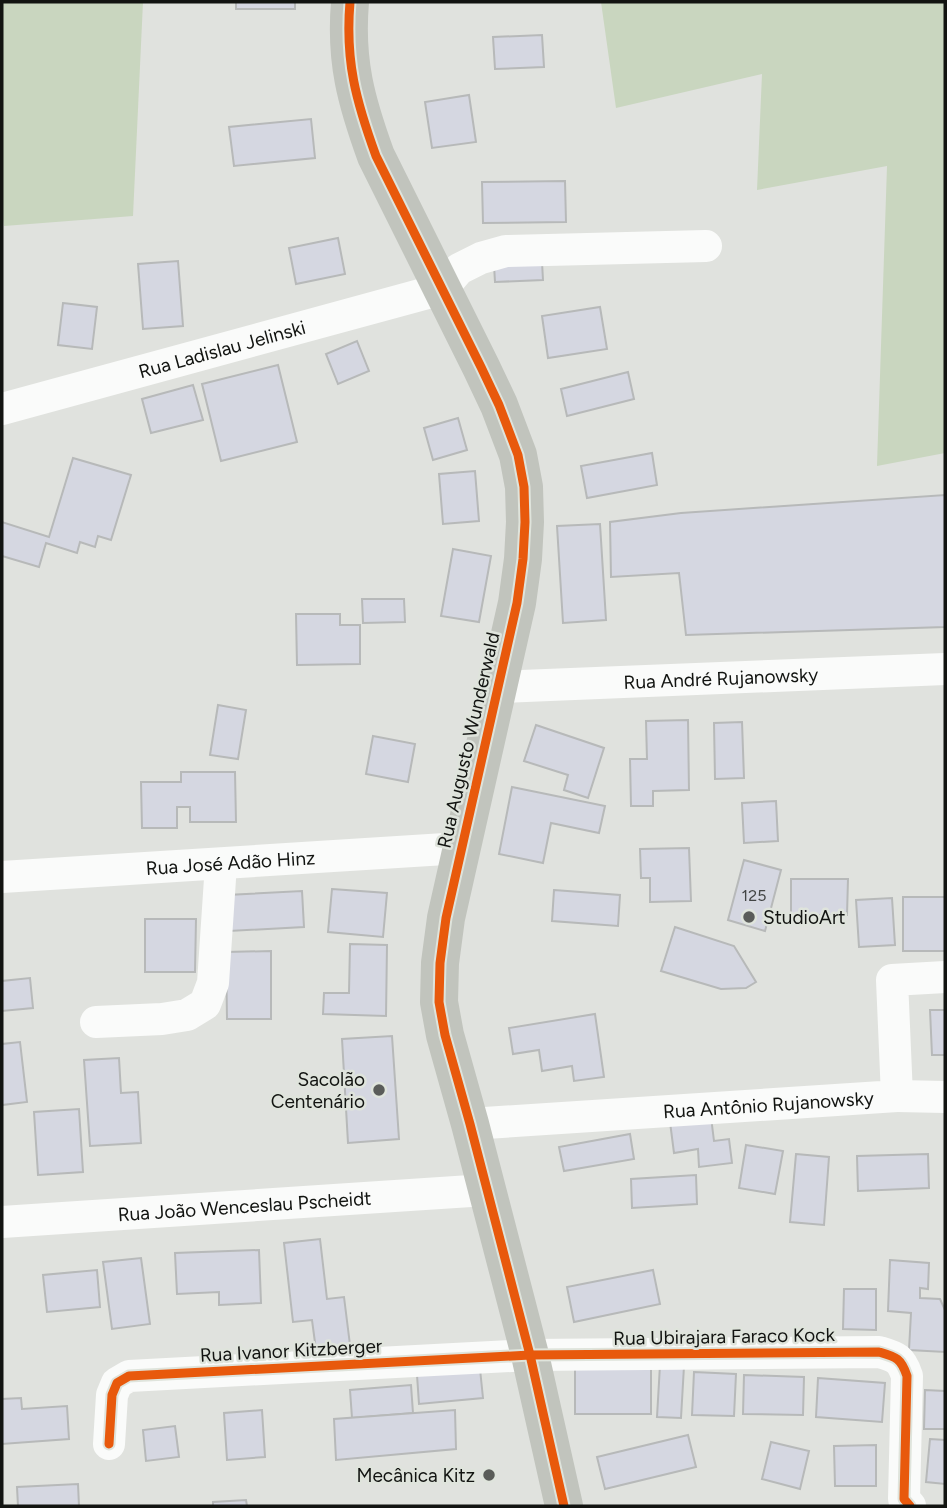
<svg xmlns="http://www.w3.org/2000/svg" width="947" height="1508" viewBox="0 0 947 1508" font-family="Figtree,sans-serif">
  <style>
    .green { fill: #c9d6bf }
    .building { fill: #d5d7e1; stroke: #b7b9b9; stroke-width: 2 }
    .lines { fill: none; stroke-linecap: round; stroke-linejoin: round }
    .minor { stroke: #fafbfa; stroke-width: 32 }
    .major { stroke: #c1c4bd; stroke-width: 38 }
    .cycleway-casing { stroke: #dfe4dc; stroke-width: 13 }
    .cycleway { stroke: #e8590c; stroke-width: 9 }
    .poi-dot { fill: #5a5c59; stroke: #dfe4dc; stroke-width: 2.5 }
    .labels { text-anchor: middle; stroke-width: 5; stroke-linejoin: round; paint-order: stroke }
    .number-label { font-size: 16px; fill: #434545 }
    .street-label { font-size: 19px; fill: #121411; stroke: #dfe4dc }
    .poi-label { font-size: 19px; fill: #121411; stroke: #dfe4dc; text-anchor: end }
  </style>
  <rect width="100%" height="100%" fill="#e0e2de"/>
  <!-- green -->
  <g class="green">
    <polygon points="2,2 143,2 133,216 4,226 2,212"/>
    <polygon points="601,2 945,2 945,453 877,466 887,166 757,190 762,74 616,108"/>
  </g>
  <!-- building -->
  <g class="building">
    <rect x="236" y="2" width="59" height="7"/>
    <polygon points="542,35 544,67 495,69 493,37"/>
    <polygon points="469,95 476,142 432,148 425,102"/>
    <polygon points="311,119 315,158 234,166 229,127"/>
    <polygon points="565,181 566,222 483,223 482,182"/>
    <polygon points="338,238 345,274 296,284 289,248"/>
    <polygon points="178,261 183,326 143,329 138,264"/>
    <polygon points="542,262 543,280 495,282 494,265"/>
    <polygon points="63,303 97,307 92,349 58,345"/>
    <polygon points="600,307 607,349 548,358 542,316"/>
    <polygon points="357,341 369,371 338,384 326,354"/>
    <polygon points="278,365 297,442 221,461 202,384"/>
    <polygon points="628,372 634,399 567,416 561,389"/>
    <polygon points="193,385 203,420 151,433 142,399"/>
    <polygon points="458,418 467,450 433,460 424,428"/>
    <polygon points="652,453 657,485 587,498 581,466"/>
    <polygon points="73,458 131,475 111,540 98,536 95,547 80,542 77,553 46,543 39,567 2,556 2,522 49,537"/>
    <polygon points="475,471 479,521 443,524 439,474"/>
    <polygon points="945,495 945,627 686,635 679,573 611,577 610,522 681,513"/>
    <polygon points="600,524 606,620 563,623 557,526"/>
    <polygon points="453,549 491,556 479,622 441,616"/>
    <polygon points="362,599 404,599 405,622 363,623"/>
    <polygon points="296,614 340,614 340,625 360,625 360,664 297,665"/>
    <polygon points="218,705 246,710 238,759 210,755"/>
    <polygon points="688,720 689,790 653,791 653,806 631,806 630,759 647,759 646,721"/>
    <polygon points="742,722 744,778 715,779 714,723"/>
    <polygon points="536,725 604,748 588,798 564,790 568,775 524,761"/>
    <polygon points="373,736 415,744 408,782 366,774"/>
    <polygon points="181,772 235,772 236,822 190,822 190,807 177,807 177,828 142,828 141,782 181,782"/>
    <polygon points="512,787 605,806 599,833 551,823 543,863 499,854"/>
    <polygon points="776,801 778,841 744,843 742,803"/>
    <polygon points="689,848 691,901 650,902 650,878 641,878 640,849"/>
    <polygon points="744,860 781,870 765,931 728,920"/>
    <polygon points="791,879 848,879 847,915 791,915"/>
    <polygon points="332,889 387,893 383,937 328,932"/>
    <polygon points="554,890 620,895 618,926 552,921"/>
    <polygon points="302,891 304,927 229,931 227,895"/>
    <rect x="903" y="897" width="42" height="54"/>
    <polygon points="892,898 895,945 859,947 856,900"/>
    <polygon points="145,919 196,919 195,972 145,972"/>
    <polygon points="675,927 734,946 756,982 746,988 721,989 661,971"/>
    <polygon points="350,944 387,945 386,1016 323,1014 324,993 349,993"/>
    <polygon points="271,951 271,1019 227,1019 226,952"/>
    <polygon points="30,978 33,1008 2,1011 2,981"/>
    <polygon points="930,1010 945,1010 945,1055 932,1055"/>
    <polygon points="595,1014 604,1077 574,1081 572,1066 542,1071 539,1050 513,1054 509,1028"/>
    <polygon points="392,1036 399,1139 348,1143 342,1039"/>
    <polygon points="20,1042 27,1102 2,1105 2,1044"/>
    <polygon points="119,1058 121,1093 138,1092 141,1143 90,1146 84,1060"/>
    <polygon points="79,1109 83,1172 38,1175 34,1112"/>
    <polygon points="711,1117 714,1141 729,1139 732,1163 699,1167 698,1149 674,1153 670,1122"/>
    <polygon points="630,1134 634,1159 564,1171 559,1147"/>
    <polygon points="746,1145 783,1151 775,1194 739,1188"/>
    <polygon points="796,1154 829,1157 824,1225 790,1222"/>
    <polygon points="928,1154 929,1188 858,1191 857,1156"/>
    <polygon points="696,1175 697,1204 632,1208 631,1179"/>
    <polygon points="320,1239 327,1299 344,1297 350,1345 316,1350 312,1320 293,1322 284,1243"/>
    <polygon points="259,1250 261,1303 219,1305 219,1292 177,1294 175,1253"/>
    <polygon points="141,1258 150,1324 112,1329 103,1262"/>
    <polygon points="890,1260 929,1263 928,1289 920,1288 920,1298 940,1299 945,1310 945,1352 909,1350 911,1313 888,1311"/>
    <polygon points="97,1270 100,1307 47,1312 43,1275"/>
    <polygon points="653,1270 660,1304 574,1322 567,1287"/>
    <polygon points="844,1289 876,1289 876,1330 843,1329"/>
    <polygon points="575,1362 651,1363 651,1414 575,1414"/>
    <polygon points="660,1365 684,1366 681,1418 657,1417"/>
    <polygon points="480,1369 483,1398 419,1404 417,1375"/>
    <polygon points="694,1372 736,1374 734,1416 692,1415"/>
    <polygon points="744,1375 804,1377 803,1415 743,1414"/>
    <polygon points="818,1378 885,1383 882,1422 816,1417"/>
    <polygon points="411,1385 413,1413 352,1418 350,1390"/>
    <polygon points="925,1390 945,1391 945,1429 924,1429"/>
    <polygon points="21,1398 22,1409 67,1406 69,1439 2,1444 2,1399"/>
    <polygon points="262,1410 265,1457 227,1460 224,1413"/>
    <polygon points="455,1410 456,1449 336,1460 334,1419"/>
    <polygon points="175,1426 179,1457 146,1461 143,1430"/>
    <polygon points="688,1435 696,1467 605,1489 597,1457"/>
    <polygon points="930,1439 945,1440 945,1484 926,1482"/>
    <polygon points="771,1442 809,1451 800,1489 762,1479"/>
    <polygon points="876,1445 876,1486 835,1486 834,1446"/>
    <polygon points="78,1484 79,1506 18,1506 17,1487"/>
    <polygon points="246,1500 247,1506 213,1506 213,1502"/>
  </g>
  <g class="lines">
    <!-- minor -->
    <g class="minor">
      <path id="s1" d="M2,409L442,289L459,269L481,258L506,251L706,246"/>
      <path id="s2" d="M499,687L945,669"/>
      <path id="s3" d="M2,877L461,848"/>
      <polyline points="96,1022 162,1019 187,1015 205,1004 213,983 221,864"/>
      <polyline points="897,1096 945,1097"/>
      <path id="s4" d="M470,1124L897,1096L892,980L945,977"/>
      <path id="s5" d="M2,1222L486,1190"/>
      <path d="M109,1444L112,1395L117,1383L129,1376L530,1355L879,1352C896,1357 901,1358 907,1376L904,1499L910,1506"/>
    </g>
    <!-- major -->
    <path class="major" d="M350,2C345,61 356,101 376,156L481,367L499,405L518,455L524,487L525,522L523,559L517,603L446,918L440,963L439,1002L445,1035L470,1124L530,1355L564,1506"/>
    <defs>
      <g id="cycleway">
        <path d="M350,2C345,61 356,101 376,156L481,367L499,405L518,455L524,487L525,522L523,559L517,603L446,918L440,963L439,1002L445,1035L470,1124L530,1355L564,1506"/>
        <path d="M109,1444L112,1395L117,1383L129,1376L530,1355L879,1352C896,1357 901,1358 907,1376L904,1499L910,1506"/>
      </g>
    </defs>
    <!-- cycleway casing -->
    <use href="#cycleway" class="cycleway-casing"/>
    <!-- cycleway -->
    <use href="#cycleway" class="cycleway"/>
  </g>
  <!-- markers -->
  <g class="poi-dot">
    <circle cx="749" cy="917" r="7"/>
    <circle cx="379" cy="1090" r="7"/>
    <circle cx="489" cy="1475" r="7"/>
  </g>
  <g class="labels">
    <!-- number labels -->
    <g class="number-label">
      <text x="754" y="901">125</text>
    </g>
    <!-- street labels -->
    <g class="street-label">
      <text dy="7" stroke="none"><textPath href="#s1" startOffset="228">Rua Ladislau Jelinski</textPath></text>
      <text dy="7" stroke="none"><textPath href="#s2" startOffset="222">Rua André Rujanowsky</textPath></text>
      <text transform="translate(468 740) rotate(-77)" y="7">Rua Augusto Wunderwald</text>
      <text dy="7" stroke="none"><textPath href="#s3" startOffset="229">Rua José Adão Hinz</textPath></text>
      <text dy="7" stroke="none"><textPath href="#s4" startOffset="299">Rua Antônio Rujanowsky</textPath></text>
      <text dy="7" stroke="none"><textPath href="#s5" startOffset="243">Rua João Wenceslau Pscheidt</textPath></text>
      <text transform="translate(724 1336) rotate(-1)" y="7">Rua Ubirajara Faraco Kock</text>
      <text transform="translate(291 1350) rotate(-3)" y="7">Rua Ivanor Kitzberger</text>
    </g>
    <!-- poi labels -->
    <g class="poi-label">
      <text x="763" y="924" text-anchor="start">StudioArt</text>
      <text x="365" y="1086">Sacolão<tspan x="365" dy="22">Centenário</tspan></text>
      <text x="475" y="1482">Mecânica Kitz</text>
    </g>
  </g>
  <!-- border -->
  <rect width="947" height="1508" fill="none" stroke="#121411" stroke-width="7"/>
</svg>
